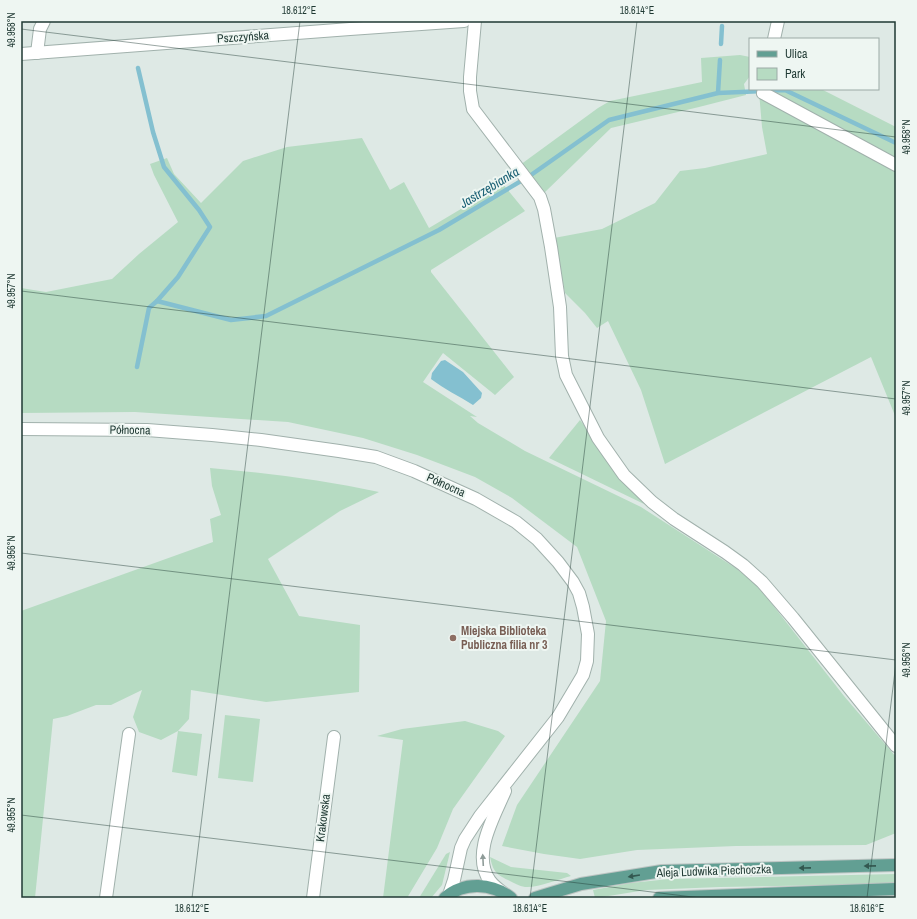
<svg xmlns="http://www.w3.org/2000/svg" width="917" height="919" viewBox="0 0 917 919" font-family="'Archivo Narrow',sans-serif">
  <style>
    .green { fill: #b6dbc2 }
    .water { fill: #84c0d0 }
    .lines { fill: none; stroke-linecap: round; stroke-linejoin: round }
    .stream { stroke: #84c0d0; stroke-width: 4.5 }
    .minor-casing { stroke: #a1b1ac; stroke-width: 14 }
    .major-casing { stroke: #bcc4c2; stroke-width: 14 }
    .minor { stroke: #fff; stroke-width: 12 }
    .major { stroke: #629f93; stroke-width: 12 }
    .oneway { fill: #8f9c99 }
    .oneway2 { fill: #335850 }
    .ticks { fill: none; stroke: #1f3933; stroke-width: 1; stroke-opacity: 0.45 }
    .education-dot { fill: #8d6e63; stroke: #eef6f2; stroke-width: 1.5 }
    .labels { text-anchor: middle; stroke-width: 4; stroke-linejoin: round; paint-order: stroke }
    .street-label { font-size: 12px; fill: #1f3933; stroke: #eef6f2 }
    .education-label { font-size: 12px; font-weight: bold; fill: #785e54; stroke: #eef6f2; text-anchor: start }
    .water-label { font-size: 13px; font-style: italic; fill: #1a6074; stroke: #eef6f2 }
    .neatline { fill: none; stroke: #1f3933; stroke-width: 1.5 }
    .ticks-label { font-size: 10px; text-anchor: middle; fill: #1f3933 }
  </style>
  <rect width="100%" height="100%" fill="#dee9e5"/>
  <!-- green -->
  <g class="green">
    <polygon points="740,55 750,57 750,76 744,84 746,95 699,107 611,128 543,194 531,175 520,165 598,108 610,101 702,82 701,58"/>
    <polygon points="770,89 821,89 896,127 896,418 871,357 665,464 641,390 608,321 597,328 585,313 565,293 554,238 602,229 655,203 680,171 705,168 767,154 762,127 759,92 770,90"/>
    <polygon points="362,138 390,190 404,182 429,228 503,184 525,211 431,270 431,272 514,377 495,395 443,353 423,382 477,417 470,416 478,423 525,451 641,507 737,569 755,584 772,604 844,696 896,757 896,833 866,845 736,846 637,850 580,859 544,854 502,846 517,805 600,681 606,621 577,547 512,498 475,477 417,455 363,438 288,422 135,412 21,413 21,288 46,292 112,279 139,254 178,222 154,175 150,164 167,158 174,174 201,203 243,161 287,147"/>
    <polygon points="580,420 644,504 549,458"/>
    <path d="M210,468C267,473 323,480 379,492L340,511L268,559L299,616L360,625L359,692L266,702L191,690L189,719L178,731L202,734L197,776L172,772L178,731L161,740L139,732L133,717L142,690L111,705H96L67,716L53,719L35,898H21V611L213,542L210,519L221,515L212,486Z"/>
    <polygon points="225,715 260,719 253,782 218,778"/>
    <polygon points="465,721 498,731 505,736 453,809 437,848 407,898 383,898 403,740 377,736 402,729"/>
    <polygon points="450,852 442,885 431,898 419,898 446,854"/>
    <path d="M490,857L511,867L567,873L571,876C559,879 538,888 525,887C519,886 514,883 508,880C495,874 493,870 490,857Z"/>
    <polygon points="896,874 896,883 889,884 720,887 646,890 596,898 595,898 593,890 631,883 669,879"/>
  </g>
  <!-- water -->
  <path class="water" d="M445,360L463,372L482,393L481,398L473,405C459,396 444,389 431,379L432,373L441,361Z"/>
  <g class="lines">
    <!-- stream -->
    <g class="stream">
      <polyline points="721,44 722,26"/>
      <polyline points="138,68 153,132 164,167 199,210 210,227 178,277 157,301"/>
      <polyline points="718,93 720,60"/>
      <polyline points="137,367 149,308 157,301 231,320 266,316 439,230 531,175 609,120 718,93 785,90 896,143"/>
    </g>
    <defs>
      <g id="minor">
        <polyline points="475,21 470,77 470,91 473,109 540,197 544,209 551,247 560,307 562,356 566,375 598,438 624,475 652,502 674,519 725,552 743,565 762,582 793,618 896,746"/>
        <polyline points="774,39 778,21"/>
        <polyline points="37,53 40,29 44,21"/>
        <polyline points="21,54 350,29 464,21"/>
        <polyline points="764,89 763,93 896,165"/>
        <polyline points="21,429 147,430 212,435 261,440 339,451 376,457 414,471 476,499 516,522 537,539 558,562 573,582 579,593 583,607 588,634 587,661 583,675 558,717 480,816 465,839 461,848 454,880 449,895"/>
        <path d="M502,892C498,889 493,885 490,881C471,855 494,817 505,791"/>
        <polyline points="106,898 129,734"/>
        <polyline points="313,898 334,737"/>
      </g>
      <g id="major">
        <path d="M445,898C464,881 492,883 511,898"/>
        <polyline points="535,898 581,884 662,871 896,865"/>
        <polyline points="659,898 896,889"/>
      </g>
    </defs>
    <!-- minor casing -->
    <use href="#minor" class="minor-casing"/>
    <!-- major casing -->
    <use href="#major" class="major-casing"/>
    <!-- minor -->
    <use href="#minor" class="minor"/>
    <!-- major -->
    <use href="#major" class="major"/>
  </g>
  <!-- one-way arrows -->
  <defs><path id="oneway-solid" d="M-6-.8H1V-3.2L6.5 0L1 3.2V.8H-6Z"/></defs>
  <use class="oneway" href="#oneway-solid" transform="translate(483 860) rotate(-93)"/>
  <g class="oneway2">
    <use href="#oneway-solid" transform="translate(870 866) rotate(179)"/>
    <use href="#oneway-solid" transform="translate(805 868) rotate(179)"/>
    <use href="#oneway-solid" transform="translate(634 876) rotate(171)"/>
  </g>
  <!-- ticks -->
  <path class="ticks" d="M21,29L896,137M21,291L896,399M21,553L896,660M21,815L701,898M192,898L300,21M530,898L637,21M867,898L896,663"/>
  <!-- markers -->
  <circle class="education-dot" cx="453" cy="638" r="4"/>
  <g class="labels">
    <!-- street labels -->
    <g class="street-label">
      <text transform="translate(243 37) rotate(-4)" y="4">Pszczyńska</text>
      <text transform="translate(130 430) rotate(1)" y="4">Północna</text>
      <text transform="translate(446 485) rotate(24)" y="4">Północna</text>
      <text transform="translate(323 818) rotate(-83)" y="4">Krakowska</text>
      <text transform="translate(714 871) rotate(-2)" y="4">Aleja Ludwika Piechoczka</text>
    </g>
    <!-- education labels -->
    <g class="education-label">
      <text x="461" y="635">Miejska Biblioteka<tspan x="461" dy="14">Publiczna filia nr 3</tspan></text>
    </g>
    <!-- water labels -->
    <g class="water-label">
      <text transform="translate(489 187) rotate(-31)" y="5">Jastrzębianka</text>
    </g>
  </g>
  <!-- border -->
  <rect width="917" height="919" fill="none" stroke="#eef6f2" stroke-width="44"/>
  <!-- legend -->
  <rect x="749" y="38" width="130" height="52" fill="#eef6f2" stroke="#9baaa6"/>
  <rect x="757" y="51" width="20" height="6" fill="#629f93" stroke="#9baaa6"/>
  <text x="785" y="58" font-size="12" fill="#1f3933">Ulica</text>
  <rect x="757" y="68" width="20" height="12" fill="#b6dbc2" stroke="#9baaa6"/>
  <text x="785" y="78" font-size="12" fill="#1f3933">Park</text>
  <rect x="22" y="22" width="873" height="875" class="neatline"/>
  <g class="ticks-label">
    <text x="299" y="14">18.612°E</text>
    <text x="637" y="14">18.614°E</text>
    <text transform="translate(11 30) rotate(-90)" y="4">49.958°N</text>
    <text transform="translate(906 137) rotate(-90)" y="4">49.958°N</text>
    <text transform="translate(11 291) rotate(-90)" y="4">49.957°N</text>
    <text transform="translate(906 398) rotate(-90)" y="4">49.957°N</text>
    <text transform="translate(11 553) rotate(-90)" y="4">49.956°N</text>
    <text transform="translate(906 660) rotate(-90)" y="4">49.956°N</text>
    <text transform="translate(11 815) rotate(-90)" y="4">49.955°N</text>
    <text x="192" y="912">18.612°E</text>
    <text x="530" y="912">18.614°E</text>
    <text x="867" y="912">18.616°E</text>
  </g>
</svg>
